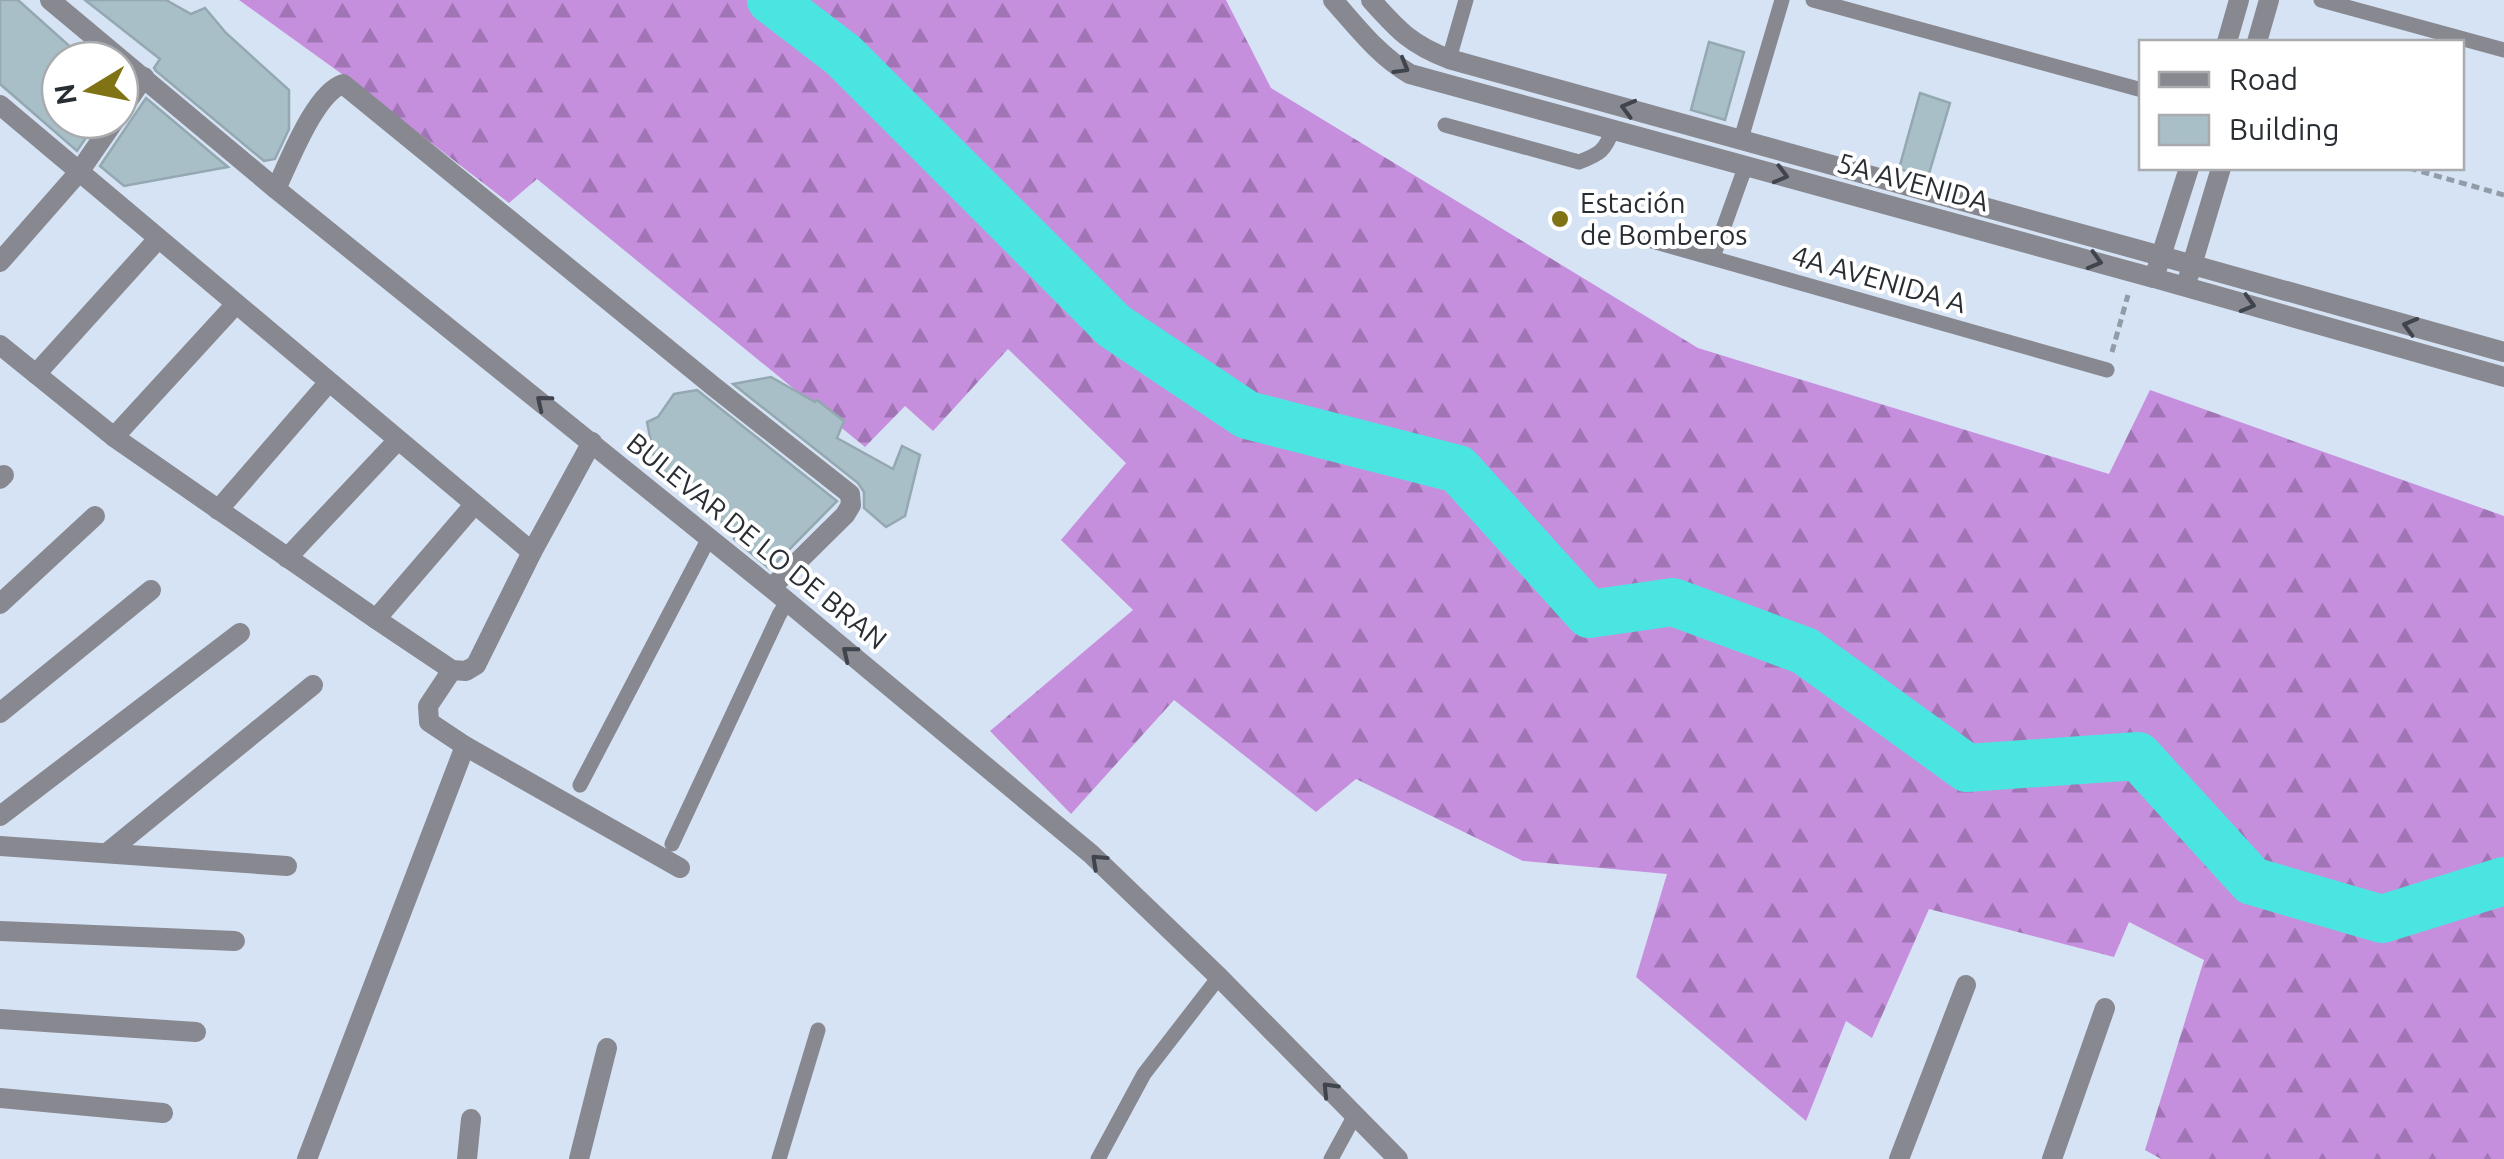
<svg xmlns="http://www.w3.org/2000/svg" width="2504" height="1159" viewBox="0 0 2504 1159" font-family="Ubuntu,sans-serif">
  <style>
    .forest { fill: url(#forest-firs) }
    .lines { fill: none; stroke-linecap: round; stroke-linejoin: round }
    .river { stroke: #4be5e1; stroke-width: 48 }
    .building { fill: #a9bfc7; stroke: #93a8b0; stroke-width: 2.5 }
    .path { stroke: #929ca9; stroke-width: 5; stroke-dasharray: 8 5; stroke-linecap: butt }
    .service { stroke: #878890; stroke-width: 15 }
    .minor { stroke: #878890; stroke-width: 20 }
    .tertiary { stroke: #878890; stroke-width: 20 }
    .oneway { stroke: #40444c }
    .poi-dot { fill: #807315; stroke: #fff; stroke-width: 4 }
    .labels { text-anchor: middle; stroke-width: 8; stroke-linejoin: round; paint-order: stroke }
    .street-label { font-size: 28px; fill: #292e35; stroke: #fff }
    .poi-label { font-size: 28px; fill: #292e35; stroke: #fff; text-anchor: start }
  </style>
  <defs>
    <pattern id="forest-firs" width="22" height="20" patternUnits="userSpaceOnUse" patternTransform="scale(2.5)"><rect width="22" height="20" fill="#c68fde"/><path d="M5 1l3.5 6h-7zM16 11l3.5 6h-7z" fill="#a175b5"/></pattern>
  </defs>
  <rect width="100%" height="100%" fill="#d6e3f4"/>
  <!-- forest -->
  <polygon class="forest" points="239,0 1226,0 1271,88 1698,348 2109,474 2150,390 2504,516 2504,1159 2161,1159 2145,1150 2204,960 2129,922 2114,957 1929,909 1872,1038 1846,1021 1806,1121 1636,977 1667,874 1523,861 1356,779 1316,812 1174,700 1071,814 990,731 1133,610 1061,540 1126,463 1008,349 933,431 905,406 865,447 537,179 509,203 346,77"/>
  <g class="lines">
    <!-- river -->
    <polyline class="river" points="771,0 843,55 1114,326 1247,415 1458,469 1589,614 1673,602 1805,651 1967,768 2138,756 2252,881 2382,919 2504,881"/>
  </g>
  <!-- building -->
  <g class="building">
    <polygon points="0,0 18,0 85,60 60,60 60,120 98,120 77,151 0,84"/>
    <polygon points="85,0 166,0 191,14 205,8 226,33 289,90 289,129 275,159 264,161 156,71 154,68 160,59"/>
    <polygon points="1709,42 1744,52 1725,120 1691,110"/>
    <polygon points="1920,93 1950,103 1928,177 1899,169"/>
    <polygon points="146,98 228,167 124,186 100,166"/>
    <polygon points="771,377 815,402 817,400 844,421 837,438 893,469 902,446 920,455 905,516 886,527 864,508 864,492 858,483 733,384"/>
    <polygon points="697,390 837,501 770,569 734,539 737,534 696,502 655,462 647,422 658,417 674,394"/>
  </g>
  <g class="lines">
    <!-- path -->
    <g class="path">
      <polyline points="2409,168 2504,195"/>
      <polyline points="2112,352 2128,295"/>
    </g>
    <!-- service -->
    <g class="service">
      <polyline points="1813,0 2142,90"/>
      <polyline points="2321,0 2504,50"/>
      <polyline points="1449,59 1466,0"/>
      <path d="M1445,125L1579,162C1600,154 1605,151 1613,129"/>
      <polyline points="1741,139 1782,0"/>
      <polyline points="1638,237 2107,370"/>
      <polyline points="1713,257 1746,165"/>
      <polyline points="580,785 709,538"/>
      <polyline points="672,844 779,615 787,602"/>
      <polyline points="779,1159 818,1030"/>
      <polyline points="1098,1159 1144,1074 1219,977"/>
      <polyline points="1331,1159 1355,1115"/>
    </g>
    <!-- minor -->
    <g class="minor">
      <path d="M1333,0C1357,27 1379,56 1410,74L2154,278"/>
      <path d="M1371,0C1398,30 1410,44 1449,59L2161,256"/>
      <polyline points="0,105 532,552"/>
      <polyline points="120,112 144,77"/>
      <path d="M276,189C289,162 315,93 343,84L713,386L850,494L851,505L845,515L771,588"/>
      <polyline points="0,262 79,172 115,120"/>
      <polyline points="0,345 114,437 376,619 452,670 466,671 476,665 532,552 592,442"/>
      <polyline points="36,374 158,239"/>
      <polyline points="114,437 236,304"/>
      <polyline points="0,479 4,475"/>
      <polyline points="218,510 329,382"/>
      <polyline points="287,558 398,440"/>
      <polyline points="0,604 95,516"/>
      <polyline points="376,619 474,505"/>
      <polyline points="452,670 428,706 429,722 465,746 680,868"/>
      <polyline points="0,713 151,590"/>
      <polyline points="0,816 240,633"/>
      <polyline points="0,846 287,866"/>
      <polyline points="107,853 313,685"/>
      <polyline points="0,931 235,941"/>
      <polyline points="0,1019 196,1032"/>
      <polyline points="0,1098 163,1113"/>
      <polyline points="307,1159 465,746"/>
      <polyline points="467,1159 471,1119"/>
      <polyline points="579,1159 607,1048"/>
      <polyline points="1899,1159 1966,985"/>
      <polyline points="2052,1159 2105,1008"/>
    </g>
    <!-- tertiary -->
    <g class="tertiary">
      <polyline points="50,0 276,189 771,588 1091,854 1219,977 1398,1159"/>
      <polyline points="2227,42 2239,0"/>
      <polyline points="2257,42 2269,0"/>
      <polyline points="2189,168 2154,278 2504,377"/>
      <polyline points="2161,256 2504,352"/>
      <polyline points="2189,275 2221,168"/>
    </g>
  </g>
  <!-- one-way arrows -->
  <defs><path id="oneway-chevron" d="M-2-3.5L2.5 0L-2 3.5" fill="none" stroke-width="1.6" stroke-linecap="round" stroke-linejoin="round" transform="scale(2.5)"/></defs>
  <g class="oneway">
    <use href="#oneway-chevron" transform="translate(1402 67) rotate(30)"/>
    <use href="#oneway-chevron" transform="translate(1628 108) rotate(-165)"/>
    <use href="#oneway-chevron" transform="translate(1781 175) rotate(15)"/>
    <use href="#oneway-chevron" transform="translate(2095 261) rotate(16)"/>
    <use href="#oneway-chevron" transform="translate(2248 304) rotate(16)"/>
    <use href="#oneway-chevron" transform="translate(2410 326) rotate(-164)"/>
    <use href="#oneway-chevron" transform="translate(543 402) rotate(-141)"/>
    <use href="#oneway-chevron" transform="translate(849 653) rotate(-141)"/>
    <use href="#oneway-chevron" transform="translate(1098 861) rotate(-137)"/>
    <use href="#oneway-chevron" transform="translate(1329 1089) rotate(-134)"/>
  </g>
  <!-- markers -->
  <circle class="poi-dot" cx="1560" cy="219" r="10"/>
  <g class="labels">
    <!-- street labels -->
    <g class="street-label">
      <text transform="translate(1913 182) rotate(15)" y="10">5A AVENIDA</text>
      <text transform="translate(1879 279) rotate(16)" y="10">4A AVENIDA A</text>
      <text transform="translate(757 541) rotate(39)" y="10">BULEVAR DE LO DE BRAN</text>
    </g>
    <!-- poi labels -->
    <g class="poi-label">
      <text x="1580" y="213">Estación<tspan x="1580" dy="32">de Bomberos</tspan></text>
    </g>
  </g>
  <!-- legend -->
  <rect x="2139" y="40" width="325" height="130" fill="#ffffff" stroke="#a9abae" stroke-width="2.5"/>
  <rect x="2159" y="72" width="50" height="15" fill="#878890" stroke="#a9abae" stroke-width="2.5"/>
  <text x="2229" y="90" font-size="30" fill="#292e35">Road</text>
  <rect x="2159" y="115" width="50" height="30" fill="#a9bfc7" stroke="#a9abae" stroke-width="2.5"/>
  <text x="2229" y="140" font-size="30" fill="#292e35">Building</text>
  <!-- north arrow -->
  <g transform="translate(90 90) rotate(260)"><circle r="48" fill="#ffffff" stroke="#a9abae" stroke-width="2.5"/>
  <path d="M0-8L18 38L0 25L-18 38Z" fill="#807315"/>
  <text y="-15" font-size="28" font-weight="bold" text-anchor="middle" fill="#292e35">N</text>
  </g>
</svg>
